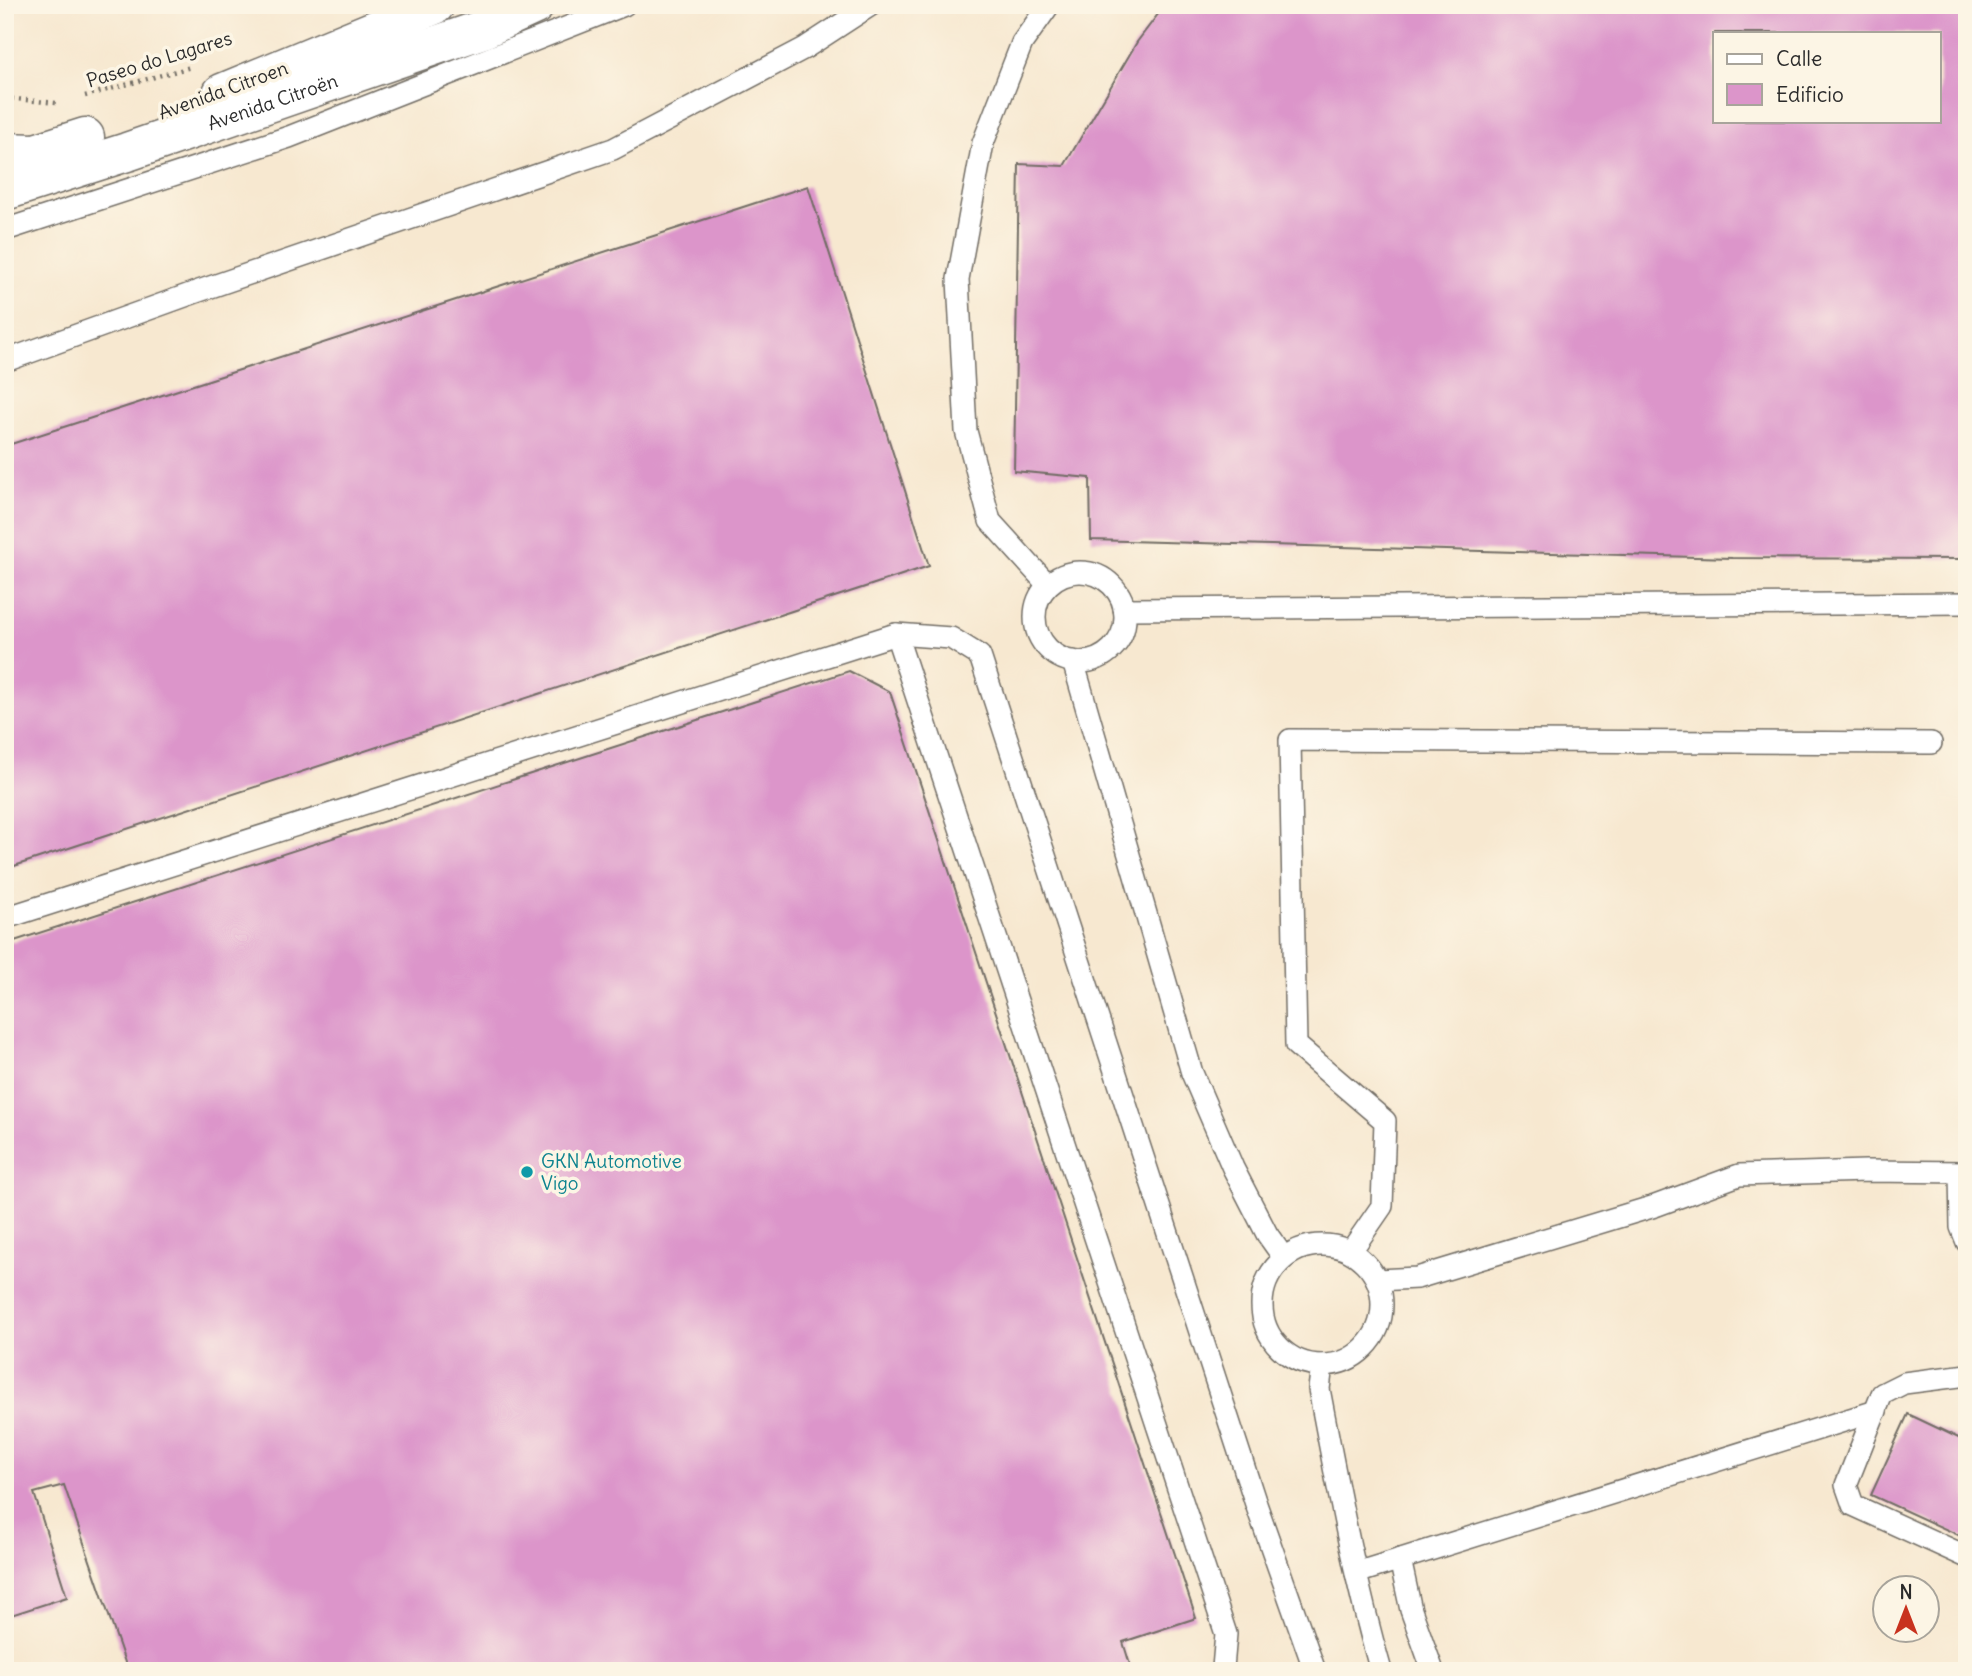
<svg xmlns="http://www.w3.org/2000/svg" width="1972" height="1676" viewBox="0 0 1972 1676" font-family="Delius,sans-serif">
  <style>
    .building { fill: #dc95ca; fill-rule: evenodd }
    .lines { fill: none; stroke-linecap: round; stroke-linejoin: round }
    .service-casing { stroke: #726d65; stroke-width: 24 }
    .primary-casing { stroke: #726d65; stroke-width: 41 }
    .path { stroke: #726d65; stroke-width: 4.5; stroke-dasharray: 2 5; stroke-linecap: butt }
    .service { stroke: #fff; stroke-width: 21 }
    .primary { stroke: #fff; stroke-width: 38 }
    .culture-dot { fill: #0f9aa8; stroke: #fcf5e5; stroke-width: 2.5 }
    .labels { text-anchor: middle; stroke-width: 7; stroke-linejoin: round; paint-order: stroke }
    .street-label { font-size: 19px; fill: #2b2b2b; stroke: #fcf5e5 }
    .culture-label { font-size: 19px; fill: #0d838f; stroke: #fcf5e5; text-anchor: start }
  </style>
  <rect width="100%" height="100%" fill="#fcf5e5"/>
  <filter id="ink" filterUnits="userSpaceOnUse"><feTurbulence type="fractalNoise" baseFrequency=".0143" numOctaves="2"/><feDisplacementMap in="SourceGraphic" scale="14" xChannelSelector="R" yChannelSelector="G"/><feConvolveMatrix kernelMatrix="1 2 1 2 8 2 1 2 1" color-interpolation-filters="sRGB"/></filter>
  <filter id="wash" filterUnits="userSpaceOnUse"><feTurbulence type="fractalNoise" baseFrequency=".00686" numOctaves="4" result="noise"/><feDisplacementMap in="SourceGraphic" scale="28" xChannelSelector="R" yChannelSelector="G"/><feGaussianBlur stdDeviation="1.57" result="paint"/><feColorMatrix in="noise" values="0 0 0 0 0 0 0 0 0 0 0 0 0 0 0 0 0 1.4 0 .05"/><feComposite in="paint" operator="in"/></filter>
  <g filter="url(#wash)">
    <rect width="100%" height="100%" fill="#f7e8d0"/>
    <g id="blocks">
      <!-- building -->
      <g class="building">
        <path d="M1165,5H1967V559L1732,558L1091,540L1090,478L1014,471L1019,164L1064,166L1137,42ZM1715,33H1939V121H1715Z"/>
        <polygon points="808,186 929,566 5,869 5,446"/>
        <polygon points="849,671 890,692 1196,1618 1123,1642 1132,1671 128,1671 64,1485 34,1493 67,1597 5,1617 5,944"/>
        <polygon points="1908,1414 1967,1442 1967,1539 1871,1495"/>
      </g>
    </g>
  </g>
  <g filter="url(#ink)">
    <use href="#blocks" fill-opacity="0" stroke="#726d65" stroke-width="2"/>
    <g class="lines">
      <defs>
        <g id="service">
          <polyline points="5,230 289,137 624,5"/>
          <polyline points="5,361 196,292 613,149 805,48 871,5"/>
          <circle cx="1080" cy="617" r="45"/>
          <polyline points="1048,585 990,521 966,431 958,279 983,143 1022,43 1049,5"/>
          <polyline points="1124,609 1967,603"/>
          <polyline points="896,634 951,638 980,656 1256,1504 1315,1671"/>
          <polyline points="1073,661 1192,1073 1233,1168 1267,1234 1284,1258"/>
          <polyline points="5,918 896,634 1226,1634 1223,1668 1221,1671"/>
          <polyline points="1960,1172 1961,1227 1967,1242"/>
          <circle cx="1322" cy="1305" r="60"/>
          <polyline points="1351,1251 1382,1206 1385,1121 1296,1045 1290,740 1931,743"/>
          <polyline points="1377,1280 1417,1278 1655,1206 1739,1175 1866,1171 1967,1172"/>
          <path d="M1322,1365L1319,1389C1337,1483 1354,1578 1381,1671"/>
          <polyline points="1967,1375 1904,1383 1882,1394 1846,1485 1853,1505 1967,1557"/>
          <polyline points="1400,1559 1411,1610 1433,1671"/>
          <polyline points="1356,1573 1876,1411"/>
        </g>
        <g id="primary">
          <polyline points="222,93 435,5"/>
          <polyline points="5,152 35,153 85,137"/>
          <path id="s1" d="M5,191L127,152L483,29L535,5"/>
        </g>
      </defs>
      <!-- service casing -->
      <use href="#service" class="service-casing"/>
      <!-- primary casing -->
      <use href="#primary" class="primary-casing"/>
      <!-- path -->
      <g class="path">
        <polyline points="85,96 191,67"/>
        <polyline points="5,98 56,103"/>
      </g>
      <!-- service -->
      <use href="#service" class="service"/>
      <!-- primary -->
      <use href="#primary" class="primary"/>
    </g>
  </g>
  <!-- markers -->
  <circle class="culture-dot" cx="527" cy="1172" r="7"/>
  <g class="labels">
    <!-- street labels -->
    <g class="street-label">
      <text transform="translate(159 59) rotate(-17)" y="7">Paseo do Lagares</text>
      <text transform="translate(223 90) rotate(-20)" y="7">Avenida Citroen</text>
      <text dy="7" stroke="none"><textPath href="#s1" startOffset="282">Avenida Citroën</textPath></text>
    </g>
    <!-- culture labels -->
    <g class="culture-label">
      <text x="541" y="1168">GKN Automotive<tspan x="541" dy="22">Vigo</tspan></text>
    </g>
  </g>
  <!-- margin -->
  <rect width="1972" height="1676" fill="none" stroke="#fcf5e5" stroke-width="28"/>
  <!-- legend -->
  <rect x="1713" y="32" width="228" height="91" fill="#fcf5e5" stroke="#a8a49b" stroke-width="2"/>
  <rect x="1727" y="54" width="35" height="10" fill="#ffffff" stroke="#a8a49b" stroke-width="2"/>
  <text x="1776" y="66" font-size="21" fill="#2b2b2b">Calle</text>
  <rect x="1727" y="84" width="35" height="21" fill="#dc95ca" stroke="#a8a49b" stroke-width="2"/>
  <text x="1776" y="102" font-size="21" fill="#2b2b2b">Edificio</text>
  <!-- north arrow -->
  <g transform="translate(1906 1609)"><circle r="33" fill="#fcf5e5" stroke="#a8a49b" stroke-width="2"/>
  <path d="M0-5L12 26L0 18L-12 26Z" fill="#c8321e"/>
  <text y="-10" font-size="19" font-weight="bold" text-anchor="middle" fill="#2b2b2b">N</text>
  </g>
</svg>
